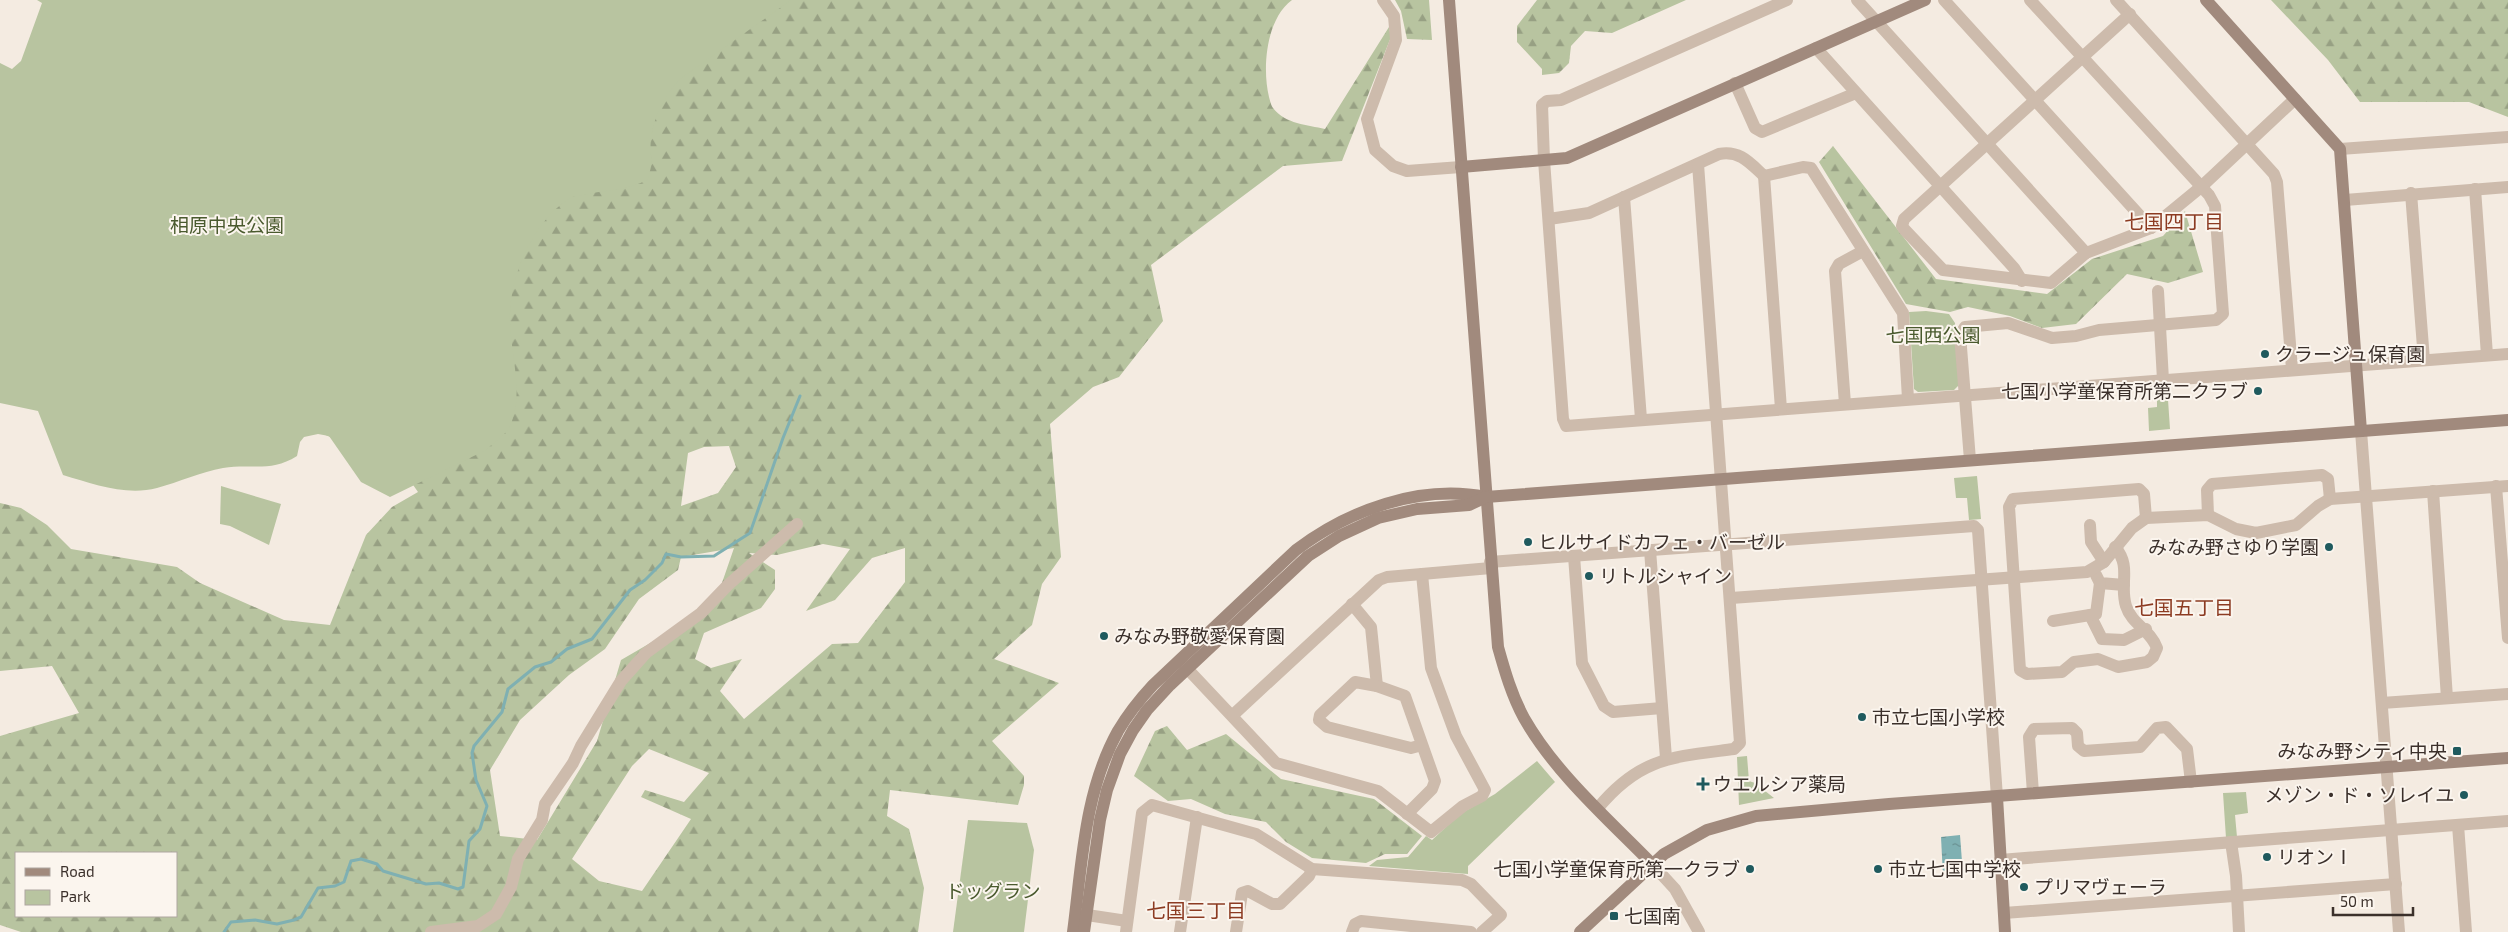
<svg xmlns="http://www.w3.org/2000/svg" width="2508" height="932" viewBox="0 0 2508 932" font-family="'Exo 2','Noto Sans JP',sans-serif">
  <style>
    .forest { fill: url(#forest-firs); fill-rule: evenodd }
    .green { fill: #b8c4a0 }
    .water { fill: url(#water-ripples) }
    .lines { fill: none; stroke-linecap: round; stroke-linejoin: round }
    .stream { stroke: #7fb0b2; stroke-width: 3 }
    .street { stroke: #cdbbac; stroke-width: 12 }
    .secondary { stroke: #a18a7d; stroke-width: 12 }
    .poi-dot { fill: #1f5a5e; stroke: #fbf5ee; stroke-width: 2 }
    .labels { text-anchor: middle; stroke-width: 4; stroke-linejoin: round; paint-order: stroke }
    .park-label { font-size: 19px; fill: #4a5a2e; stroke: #fbf5ee }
    .poi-label { font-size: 19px; fill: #3b302b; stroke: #fbf5ee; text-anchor: start }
    .neighbourhood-label { font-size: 20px; fill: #8c3b22; stroke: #fbf5ee }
  </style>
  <defs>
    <pattern id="forest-firs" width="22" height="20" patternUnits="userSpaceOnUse" patternTransform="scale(1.25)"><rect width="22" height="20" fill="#b8c4a0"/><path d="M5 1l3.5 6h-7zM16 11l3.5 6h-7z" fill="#97a083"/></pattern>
    <pattern id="water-ripples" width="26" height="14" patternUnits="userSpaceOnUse" patternTransform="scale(1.25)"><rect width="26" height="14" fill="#7fb0b2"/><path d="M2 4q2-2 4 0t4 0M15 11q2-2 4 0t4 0" fill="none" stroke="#699091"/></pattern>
  </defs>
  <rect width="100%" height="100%" fill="#f4ebe1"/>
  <!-- forest -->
  <g class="forest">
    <path d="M62,0H1292C1266,19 1262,68 1269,97C1270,100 1271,106 1273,108C1285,124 1308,125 1325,129L1389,27L1391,37L1342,161L1283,166L1151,265L1163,321L1119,377L1093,387L1050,424L1061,557L1042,584L1032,625L994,659L1059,683L992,741L1024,776V785L1018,805L890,790L887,816L909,829L924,888L918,932H21L0,925V736L79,713L52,666L0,671V503L21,508L47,525L71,549L177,567L200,583L284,620L330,625L366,535L392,507L418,492L402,469L303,425ZM729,446L736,467L718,493L681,506L688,453L704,447ZM823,544L850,549L806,611L835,600L872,558L905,548V582L858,643L832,644L744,719L720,691L742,659L711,668L695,659L704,633L761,608L775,589V570L749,553L777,555ZM734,548L714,606L621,660L597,741L537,840L500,836L490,770L520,720L569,675L605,649L639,599L678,570L681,557ZM649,749L709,773L684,802L645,790L641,797L691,819L642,891L599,881L572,859L632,766ZM16,853H176V916H16Z"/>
    <polygon points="1395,0 1429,0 1432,40 1407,39 1401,11"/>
    <polygon points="1537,0 1686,0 1612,33 1585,31 1571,46 1569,63 1559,73 1542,75 1542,69 1517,42 1517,26"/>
    <polygon points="2271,0 2508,0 2508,117 2469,102 2360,102 2328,60"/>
    <polygon points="1833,146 1936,279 2047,294 2092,259 2163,236 2185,211 2203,272 2168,283 2127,274 2076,324 2042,328 2010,316 1968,307 1950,312 1906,304 1819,162"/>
    <polygon points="1167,726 1187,750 1226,734 1281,779 1374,799 1422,836 1407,854 1385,854 1366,863 1312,858 1286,842 1266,822 1225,814 1191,799 1168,801 1134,776 1155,731"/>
  </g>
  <!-- green -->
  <g class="green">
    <path d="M37,0H791L680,79C666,94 654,116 651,138C649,157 655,160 647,180C630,189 611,190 592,193C585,195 576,195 570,198C532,222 508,279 510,323C511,354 523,391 512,421C508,434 494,443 484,451L390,497L361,482L329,436L318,434L304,437L300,442L297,456C270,473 252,463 223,468C201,472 179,482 157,488C126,496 93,484 63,475L38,411L0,403V63L12,69L21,61L42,3Z"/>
    <polygon points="1926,311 1949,314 1955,323 1959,385 1954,390 1918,392 1914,389 1909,312"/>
    <polygon points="2167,385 2170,429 2149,431 2148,408 2157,407 2157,387"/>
    <polygon points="1977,476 1981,519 1969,520 1967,498 1956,498 1954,478"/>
    <polygon points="221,486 281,504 269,545 230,526 220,524"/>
    <polygon points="1747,756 1749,781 1755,783 1774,798 1739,805 1737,757"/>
    <polygon points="1537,761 1555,782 1468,866 1468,874 1369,866 1377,860 1408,857 1426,836 1432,840 1460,814 1495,794"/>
    <polygon points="2246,792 2248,813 2235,815 2237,837 2226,838 2223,793"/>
    <polygon points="968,820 1027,823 1034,850 1024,932 953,932"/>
  </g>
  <!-- water -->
  <polygon class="water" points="1960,835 1963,875 1943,876 1941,837"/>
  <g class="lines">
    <!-- stream -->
    <polyline class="stream" points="224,932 231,922 255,920 277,924 294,920 301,917 318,888 335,886 344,882 351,861 361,859 377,864 383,871 426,884 439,883 458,889 463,887 469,841 480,829 487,806 476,780 472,753 474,746 502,712 508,689 535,667 551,662 567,649 592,639 630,590 645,580 662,563 666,554 681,557 714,556 750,533 783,438 800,396"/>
    <!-- street -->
    <g class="street">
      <polyline points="1383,0 1394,16 1396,40 1367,119 1375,150 1393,166 1407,171 1461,167"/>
      <polyline points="1787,0 1561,100 1547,101 1542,105 1544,160 1563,419 1566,426 2508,354"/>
      <polyline points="1857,0 2086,253"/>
      <polyline points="1944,0 2151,228"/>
      <polyline points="2116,0 2274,174 2277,182 2292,369"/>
      <polyline points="2130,14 1904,219 1902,226 1904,229 1943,270 2051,283 2086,253 2151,228 2201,187 2295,99"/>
      <polyline points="1816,48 2014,268 2022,281"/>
      <polyline points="1735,83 1755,128 1762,132 1856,93"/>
      <polyline points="2340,149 2508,137"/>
      <polyline points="1764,176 1781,409"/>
      <polyline points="2475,189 2487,355"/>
      <polyline points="2411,193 2424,360"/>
      <polyline points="1624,197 1641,419"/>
      <polyline points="2345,200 2508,187"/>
      <path d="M1549,219L1589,213L1719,154C1740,150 1750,163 1764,176L1803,167L1811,168L1903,313L1908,399"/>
      <polyline points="2158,291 2163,380"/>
      <polyline points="1845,404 1835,271 1839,264 1863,251"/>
      <polyline points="2361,431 2399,932"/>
      <polyline points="1970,460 1960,335 1965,327 2008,323 2052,338 2076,336 2099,330 2216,320 2223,314 2215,206 2209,195 2030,0"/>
      <polyline points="2496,486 2508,638"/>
      <polyline points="2433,491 2447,698"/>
      <polyline points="2208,515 2207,490 2212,484 2322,475 2328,479 2330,499"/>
      <polyline points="2090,525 2091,542 2104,562"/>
      <path d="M2115,547C2132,567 2119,583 2126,606C2132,625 2150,629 2157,648L2153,657L2147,662L2118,667L2098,659L2074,662L2062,672L2027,674L2020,670L2009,507L2013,499L2139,489L2144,494L2146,518"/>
      <polyline points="1650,550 1666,758"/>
      <polyline points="1574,556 1582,663 1604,706 1613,712 1662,708"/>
      <polyline points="1490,562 1974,526 1978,530 1997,797"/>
      <polyline points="2096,575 2100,583 2124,585"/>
      <polyline points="1731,598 2087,572 2104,562 2132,528 2146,518 2208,515 2236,529 2256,533 2296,525 2318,506 2330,499 2508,486"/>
      <polyline points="1352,604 1371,627 1377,686"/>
      <polyline points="2090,615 2102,639 2124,640 2146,629"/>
      <polyline points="2053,621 2096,614 2100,583"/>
      <polyline points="1181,662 1276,763 1378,791 1431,832 1463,806 1482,796 1485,790 1456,736 1431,668 1422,574"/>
      <polyline points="2382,703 2508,694"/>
      <polyline points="1233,715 1379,580 1387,577 1491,568"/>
      <polyline points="2033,793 2029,737 2034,729 2072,728 2077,733 2078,746 2084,751 2140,747 2157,728 2166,727 2187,749 2191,782"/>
      <path d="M1598,808C1640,757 1673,757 1734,749L1740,743L1698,164"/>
      <polyline points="1407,814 1432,789 1435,781 1405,696 1377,686 1355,682 1320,715 1319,720 1327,727 1411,748 1422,745"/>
      <polyline points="2458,825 2466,932"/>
      <polyline points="2231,842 2236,876 2239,932"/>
      <polyline points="2000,860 2508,821"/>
      <polyline points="1652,864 1675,889 1699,932"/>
      <polyline points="2004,913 2396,884"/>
      <polyline points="1087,915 1127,921"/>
      <polyline points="431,932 478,926 496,914 511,887 518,859 542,820 545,804 573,763 581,746 621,681 646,653 701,613 728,585 797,524"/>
      <polyline points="1126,932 1142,813 1152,805 1256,834 1312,869 1462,880 1471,884 1501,915 1482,932"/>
      <polyline points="1180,932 1197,817"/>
      <polyline points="1236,932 1242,893 1248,891 1272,904 1280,904 1309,876 1312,869"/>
      <polyline points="1352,932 1355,924 1361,921 1471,932"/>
    </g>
    <!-- secondary -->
    <g class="secondary">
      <path d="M1449,0L1498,647C1505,672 1512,696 1524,718C1556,774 1608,819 1652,864"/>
      <polyline points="2206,0 2340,149 2361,431"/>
      <polyline points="1461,167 1567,158 1925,0"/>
      <polyline points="1997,797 2005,932"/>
      <path d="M1073,932C1082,864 1084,792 1118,731C1128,714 1140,699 1153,685L1296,550C1349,510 1420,484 1486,497L2508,420"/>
      <polyline points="1084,932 1100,820 1107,790 1120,754 1133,730 1147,710 1170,685 1308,556 1339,536 1378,518 1417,509 1469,505 1486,497"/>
      <polyline points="1580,932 1664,854 1707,830 1756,816 1889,804 2508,758"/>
    </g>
  </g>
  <!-- markers -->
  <g class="poi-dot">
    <circle cx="2265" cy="354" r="5"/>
    <circle cx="2258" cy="391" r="5"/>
    <circle cx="1528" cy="542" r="5"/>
    <circle cx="2329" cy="547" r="5"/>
    <circle cx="1589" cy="576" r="5"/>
    <circle cx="1104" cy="636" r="5"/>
    <circle cx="1862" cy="717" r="5"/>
    <rect x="2452" y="746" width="10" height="10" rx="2.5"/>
    <path d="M1700.5 776.5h5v5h5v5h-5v5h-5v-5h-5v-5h5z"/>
    <circle cx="2464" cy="795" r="5"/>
    <circle cx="2267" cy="857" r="5"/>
    <circle cx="1750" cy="869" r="5"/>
    <circle cx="1878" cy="869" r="5"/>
    <circle cx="2024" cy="887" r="5"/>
    <rect x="1609" y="911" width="10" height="10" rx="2.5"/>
  </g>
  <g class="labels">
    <!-- park labels -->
    <g class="park-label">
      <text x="227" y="232">相原中央公園</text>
      <text x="1933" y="342">七国西公園</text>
      <text x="993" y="898">ドッグラン</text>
    </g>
    <!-- poi labels -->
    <g class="poi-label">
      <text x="2275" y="361">クラージュ保育園</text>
      <text x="2248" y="398" text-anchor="end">七国小学童保育所第二クラブ</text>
      <text x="1538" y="549">ヒルサイドカフェ・バーゼル</text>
      <text x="2319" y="554" text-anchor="end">みなみ野さゆり学園</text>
      <text x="1599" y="583">リトルシャイン</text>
      <text x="1114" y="643">みなみ野敬愛保育園</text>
      <text x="1872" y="724">市立七国小学校</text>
      <text x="2447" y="758" text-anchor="end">みなみ野シティ中央</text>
      <text x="1713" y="791">ウエルシア薬局</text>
      <text x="2454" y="802" text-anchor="end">メゾン・ド・ソレイユ</text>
      <text x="2277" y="864">リオンⅠ</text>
      <text x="1740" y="876" text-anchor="end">七国小学童保育所第一クラブ</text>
      <text x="1888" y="876">市立七国中学校</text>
      <text x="2034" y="894">プリマヴェーラ</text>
      <text x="1624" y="923">七国南</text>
    </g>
    <!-- neighbourhood labels -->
    <g class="neighbourhood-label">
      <text x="2174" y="229">七国四丁目</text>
      <text x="2184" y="615">七国五丁目</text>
      <text x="1196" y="918">七国三丁目</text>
    </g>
  </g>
  <!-- legend -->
  <rect x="15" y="852" width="162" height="65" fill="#fbf5ee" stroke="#aea6a0"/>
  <rect x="25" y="868" width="25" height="8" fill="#a18a7d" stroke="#aea6a0"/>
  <text x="60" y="877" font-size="15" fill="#3b302b">Road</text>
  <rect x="25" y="890" width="25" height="15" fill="#b8c4a0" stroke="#aea6a0"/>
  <text x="60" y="902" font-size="15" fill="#3b302b">Park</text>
  <!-- scale -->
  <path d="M2333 907v8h80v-8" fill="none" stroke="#3b302b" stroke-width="2.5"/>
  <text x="2340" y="907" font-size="15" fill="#3b302b" stroke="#fbf5ee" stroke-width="4" paint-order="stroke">50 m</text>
</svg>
